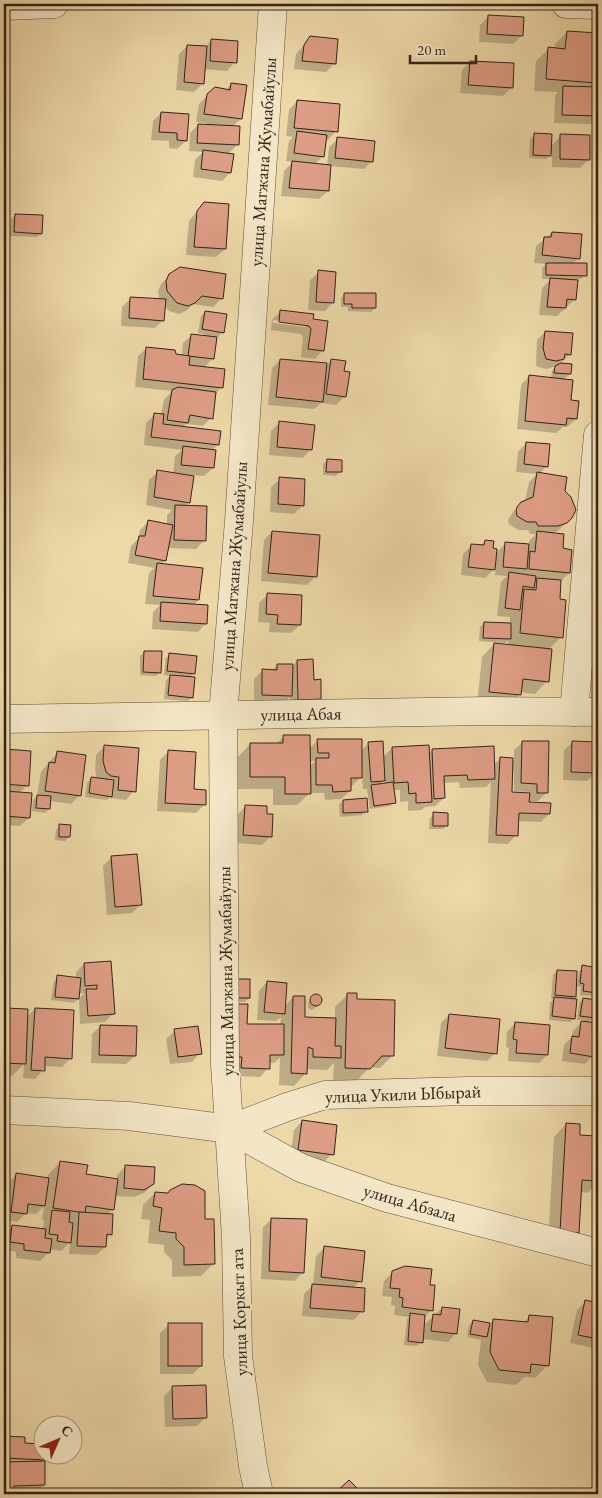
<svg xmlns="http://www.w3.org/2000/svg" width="602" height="1498" viewBox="0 0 602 1498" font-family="'EB Garamond',serif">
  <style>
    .shadow { fill: #0003; fill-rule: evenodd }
    .building { fill: #de9d85; stroke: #32231a }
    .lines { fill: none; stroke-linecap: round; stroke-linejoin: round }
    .minor-casing { stroke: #61503e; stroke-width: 29 }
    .minor { stroke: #f3e6c6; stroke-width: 28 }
    .labels { text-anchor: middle; stroke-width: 4; stroke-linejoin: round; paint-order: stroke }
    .street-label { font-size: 18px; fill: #32231a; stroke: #f3e6c6 }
  </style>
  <rect width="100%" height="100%" fill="#edd8a8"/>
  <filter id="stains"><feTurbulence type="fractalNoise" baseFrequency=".004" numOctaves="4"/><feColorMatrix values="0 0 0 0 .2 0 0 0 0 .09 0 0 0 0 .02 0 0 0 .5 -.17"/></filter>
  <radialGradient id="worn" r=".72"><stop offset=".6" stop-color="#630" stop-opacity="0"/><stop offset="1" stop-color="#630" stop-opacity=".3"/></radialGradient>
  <!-- shadow -->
  <g class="shadow">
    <polygon points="488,17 522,35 513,44 479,42 480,25"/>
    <polygon points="567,32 598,35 595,82 589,88 598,88 598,117 590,124 554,123 555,96 558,92 534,91 536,61 548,49 554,49 555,44"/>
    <polygon points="310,38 335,63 326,72 294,69 296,54"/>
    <polygon points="212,40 235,62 227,71 204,69 203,83 194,92 176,90 179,54 187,46 205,47"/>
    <polygon points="470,62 512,87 503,96 460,93 462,70"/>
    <polygon points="231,84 241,119 233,126 238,144 228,154 230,173 222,181 193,177 195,160 203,152 189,151 190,133 198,125 205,125 206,123 196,122 199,104 208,95 226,90"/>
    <polygon points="297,101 336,131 328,140 325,140 323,156 315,164 327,166 329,147 338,139 372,161 364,169 330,166 328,191 319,199 281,196 284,171 293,162 286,161 289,141 293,137 286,136 289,110"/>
    <polygon points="161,113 186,141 177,149 169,148 169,141 151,140 153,121"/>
    <polygon points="534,135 551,146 561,136 589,159 580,168 552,167 552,153 546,159 529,158 530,139"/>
    <polygon points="204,203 225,249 216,257 186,255 189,221"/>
    <polygon points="15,215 41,233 37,237 10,236 11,219"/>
    <polygon points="552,233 579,258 572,264 585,275 581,279 577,279 574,300 557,316 539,315 542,288 551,279 542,279 542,268 546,264 534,263 536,246"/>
    <polygon points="319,272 333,302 325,311 308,310 310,280"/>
    <polygon points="170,275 222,298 213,307 193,304 186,311 179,314 169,311 164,305 163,320 155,328 121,326 122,307 131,298 159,300 158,291 161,284"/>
    <polygon points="345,294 375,308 371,312 348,311 348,307 341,307 341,298"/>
    <path d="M281,311L312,321L323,350L315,359L301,357L303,338L301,334L271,330L272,320ZM273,320L306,324V327L273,323Z"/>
    <polygon points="205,312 222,333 218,337 216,336 213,358 204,368 221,388 215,394 211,418 203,426 186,424 182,428 218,444 212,451 213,468 204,476 193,475 189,502 185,507 204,540 196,549 167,548 165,560 160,565 198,600 193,606 206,623 198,632 152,629 153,612 160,605 145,604 149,573 154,568 128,563 131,546 138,539 140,530 149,521 167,525 167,515 172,510 146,505 149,480 158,472 173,474 175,456 182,450 144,445 146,423 155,414 161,415 164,400 172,391 135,387 138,356 147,348 182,356 183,343 192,335 204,336 204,334 198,333 201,316"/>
    <polygon points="545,332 570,354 560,364 570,374 563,380 576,419 567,427 563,427 556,433 517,429 521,385 529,376 551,379 552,371 556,366 547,369 538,367 536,365 537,340"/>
    <polygon points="280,360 327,365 331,360 343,372 345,396 336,405 321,403 314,409 268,405 272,368"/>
    <polygon points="280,422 311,449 303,458 269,455 271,431"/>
    <polygon points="526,443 547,466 539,474 563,492 571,517 558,531 550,534 561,550 569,573 560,582 558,600 561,637 548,650 547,681 535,694 520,692 519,695 507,707 477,704 482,657 494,644 508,646 508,640 506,643 479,641 480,627 484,623 510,625 510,617 497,616 501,582 507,576 495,575 496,567 485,578 461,575 463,554 472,545 480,546 485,541 496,553 506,543 529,545 529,541 536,534 530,534 528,530 518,530 509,524 508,520 513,512 525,501 529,482 537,474 516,472 518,452"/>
    <polygon points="327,460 340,472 336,476 323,475 323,464"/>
    <polygon points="280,479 303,505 294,514 270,512 271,487"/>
    <polygon points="272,532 316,576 307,585 261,581 264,540"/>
    <polygon points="267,595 300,625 291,633 269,632 270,623 258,622 259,603"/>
    <polygon points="144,652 160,672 156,676 140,675 140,656"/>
    <polygon points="170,654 195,657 193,674 189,678 192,697 188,701 164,699 166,680 170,676 164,675 166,658"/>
    <polygon points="297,661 312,681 320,699 312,707 290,708 290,697 283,704 254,703 254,679 262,671 272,671 277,665 293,666"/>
    <path d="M284,736L309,749L318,740L361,751L369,743L382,758L392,748L428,754L432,750L493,765L500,759L514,760V750L523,742L547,792L538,801H531V803L549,814L541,822L517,821L516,835L508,844L488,843L491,782L486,787L460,788L459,782L443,783L444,798L435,806L425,807L422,810L408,811V801L400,802V790H393L394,802L390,806L370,809L367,789H363L362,776L353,785L350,786V791L341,799L325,800L324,793H310L297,805H273V789H238V757L250,744H276ZM309,761H315L310,766ZM512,771H514V794L510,793ZM385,779V784L379,785ZM514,791L529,792V794H514Z"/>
    <polygon points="573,742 596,773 587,781 563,780 564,750"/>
    <polygon points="104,747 134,791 126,800 110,798 111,796 107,800 85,797 87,783 91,779 97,779 95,770 96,755"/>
    <polygon points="4,750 30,752 28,785 19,793 29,818 20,826 4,825"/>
    <polygon points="168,752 193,791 205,804 196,813 157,811 160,760"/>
    <polygon points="57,753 80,795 71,804 50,801 49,809 45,813 32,811 33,800 37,796 41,772"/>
    <polygon points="343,801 366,811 362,815 340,817 339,805"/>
    <polygon points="246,806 266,815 272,816 270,837 262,845 235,843 237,815"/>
    <polygon points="434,814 447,825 443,829 429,829 430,818"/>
    <polygon points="60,826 69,837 65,841 55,840 56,830"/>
    <polygon points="112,857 140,905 132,913 107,915 103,866"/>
    <polygon points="109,962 113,1014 105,1022 80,1024 79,999 84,993 78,994 78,999 74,1003 51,1000 54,981 58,977 76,979 76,972 84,964"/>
    <polygon points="583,967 598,969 596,992 592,996 580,995 581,987 575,986 575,996 571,1000 574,1018 570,1022 549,1020 550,1002 554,999 551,999 553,975 557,971 578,979 579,971"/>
    <polygon points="267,982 285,1006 293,997 304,1018 335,1019 335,1007 347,995 356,1000 393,1055 380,1068 370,1067 357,1080 333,1080 334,1063 327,1070 306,1069 306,1073 294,1086 279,1085 280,1058 274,1063 268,1063 268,1068 260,1077 233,1076 246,1025 280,1026 281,1017 276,1021 257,1020 259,991"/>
    <polygon points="235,984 249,998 245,1002 234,1002"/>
    <polygon points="317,996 321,999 320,1004 312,1010 308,1008 308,1002"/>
    <polygon points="583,999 594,1017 588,1023 593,1056 585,1064 562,1061 564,1045 572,1037 573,1031 584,1020 577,1020 579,1003"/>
    <polygon points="4,1009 27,1010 27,1017 35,1009 71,1058 62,1067 43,1066 43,1070 35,1079 23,1078 24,1064 12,1076 4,1076"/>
    <polygon points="449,1015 495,1053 487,1061 437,1056 441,1023"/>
    <polygon points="515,1023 547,1055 539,1063 508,1061 509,1048 506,1047 507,1032"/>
    <polygon points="101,1026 135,1056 126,1064 91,1063 92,1034"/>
    <polygon points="175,1031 200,1053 192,1062 170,1064 166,1039"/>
    <polygon points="302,1121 332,1154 324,1162 290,1158 294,1130"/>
    <polygon points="566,1124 593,1149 598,1149 598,1182 588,1193 580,1192 577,1232 565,1245 548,1244 554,1137"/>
    <polygon points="60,1162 85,1176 117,1180 117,1175 126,1166 153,1184 144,1193 134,1197 115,1196 113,1209 107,1215 111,1234 105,1240 105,1247 96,1255 69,1254 70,1242 61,1251 49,1249 49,1252 40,1261 16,1258 16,1252 4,1250 4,1235 13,1227 43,1230 44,1220 42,1220 44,1206 36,1214 26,1213 17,1222 4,1220 8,1183 16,1175 47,1179 48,1175"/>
    <polygon points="155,1193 204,1220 213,1264 201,1276 172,1277 172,1260 164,1252 164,1245 148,1243 150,1220 141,1219 143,1205"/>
    <polygon points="272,1219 303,1272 295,1281 261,1279 263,1227"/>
    <polygon points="325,1247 360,1281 353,1288 362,1311 354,1320 302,1316 304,1294 313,1285 316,1256"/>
    <polygon points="393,1272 429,1286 431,1310 424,1318 423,1326 442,1308 456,1333 448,1342 422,1339 421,1342 417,1346 404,1345 407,1319 409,1317 394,1315 395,1306 391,1305 392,1297 382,1296 384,1281"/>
    <polygon points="586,1301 598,1304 598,1349 570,1343 577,1310"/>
    <polygon points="530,1316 548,1365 535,1378 525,1377 516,1385 487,1382 478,1365 481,1340 467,1337 469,1325 473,1321 490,1324 494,1320 523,1323"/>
    <polygon points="169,1325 201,1366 193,1374 160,1374 160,1333"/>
    <polygon points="172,1388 205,1418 197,1426 165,1427 164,1396"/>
    <polygon points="4,1438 24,1438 23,1444 42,1445 43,1459 40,1462 44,1485 36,1493 4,1494"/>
  </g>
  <!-- building -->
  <g class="building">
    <polygon points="488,15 524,17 523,36 487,34"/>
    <polygon points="567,31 598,33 596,83 546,79 548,47 565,49"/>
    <polygon points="310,36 338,39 336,64 302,61 304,45"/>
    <polygon points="211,39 238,41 237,63 210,61"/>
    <polygon points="187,45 207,46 204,84 184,82"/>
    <polygon points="470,61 514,63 513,88 468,85"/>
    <polygon points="231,83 247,85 242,119 204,114 207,94 215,87 230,90"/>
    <polygon points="563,86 598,87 598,116 562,115"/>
    <polygon points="297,100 340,104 338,132 294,128"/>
    <polygon points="161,112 189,114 187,141 177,140 177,133 159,132"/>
    <polygon points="198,124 240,126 239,145 197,143"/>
    <polygon points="297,131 327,135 324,157 294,153"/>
    <polygon points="534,133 552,134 551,156 533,155"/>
    <polygon points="560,134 590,135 590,160 560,159"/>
    <polygon points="337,137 375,141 373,162 335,158"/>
    <polygon points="203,150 234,154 231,173 201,169"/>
    <polygon points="292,161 331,165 329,191 289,188"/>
    <polygon points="204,202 229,204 226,249 194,247 197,211"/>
    <polygon points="15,214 43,215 42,234 14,232"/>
    <polygon points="552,232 582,234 580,259 542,255 544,237 551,237"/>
    <polygon points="546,263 587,263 587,276 546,275"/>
    <polygon points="180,267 226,274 223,299 202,296 195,303 188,306 177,303 167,291 166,281 169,274"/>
    <polygon points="318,270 336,272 334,303 316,302"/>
    <polygon points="550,278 578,280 576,300 567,299 566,308 547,307"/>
    <polygon points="344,293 376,293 376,308 352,308 352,304 344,304"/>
    <polygon points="130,297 166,299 164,321 129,318"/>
    <polygon points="280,310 314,314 313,319 328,321 324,351 308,349 311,329 309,326 279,322"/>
    <polygon points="205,311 227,314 224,333 202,329"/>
    <polygon points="545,331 573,333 571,355 565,354 564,359 556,361 546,359 543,348"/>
    <polygon points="191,334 217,337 214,359 188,356"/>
    <polygon points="146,347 175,350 176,354 190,356 189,365 225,369 223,388 143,379"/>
    <polygon points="280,359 327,363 323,402 276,397"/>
    <polygon points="331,359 346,361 344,371 350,372 346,397 326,394"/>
    <polygon points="561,363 572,364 571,374 554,373 555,366"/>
    <polygon points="529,375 573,380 571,400 579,401 577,419 567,418 566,425 525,421"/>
    <polygon points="178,387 216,392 213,419 190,415 188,423 167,420 172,390"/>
    <polygon points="154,413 164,414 163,424 221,431 219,445 151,437"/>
    <polygon points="279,421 315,425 312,450 277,447"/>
    <polygon points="526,442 550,444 548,467 524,464"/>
    <polygon points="183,446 216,450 214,468 181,465"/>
    <polygon points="327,459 342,460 342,472 326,472"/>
    <polygon points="157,470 194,476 190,503 154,497"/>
    <polygon points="537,472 567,477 565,491 571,497 576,510 572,518 567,523 558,526 538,526 536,522 527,522 517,516 516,511 517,507 521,502 533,497"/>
    <polygon points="279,477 305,479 304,506 278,504"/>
    <polygon points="175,505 207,506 206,541 174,540"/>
    <polygon points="148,520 173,525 166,561 135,555 139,536 145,536"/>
    <polygon points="272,531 320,535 317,577 268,573"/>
    <polygon points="537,531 564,534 563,548 572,550 570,573 529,569 530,551 535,552"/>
    <polygon points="485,540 494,541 493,548 497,549 495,570 468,567 471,544 484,545"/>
    <polygon points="505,542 529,544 527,569 503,567"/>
    <polygon points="157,563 203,568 199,600 153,596"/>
    <polygon points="509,572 536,576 534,588 523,586 520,610 505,608"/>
    <polygon points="537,578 561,580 560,599 566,600 563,638 520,633 524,589 536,590"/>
    <polygon points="267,593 302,595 301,625 277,624 278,615 266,614"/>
    <polygon points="161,602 208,605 207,624 160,621"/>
    <polygon points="484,622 511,623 511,639 483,638"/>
    <polygon points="494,643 552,649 549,682 523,679 521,695 489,692"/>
    <polygon points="144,651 162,651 161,673 143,672"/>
    <polygon points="169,653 197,656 195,674 167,671"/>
    <polygon points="313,659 314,680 321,679 321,699 298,700 297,660"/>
    <polygon points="277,664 293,664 292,696 262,695 262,669 277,670"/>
    <polygon points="170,675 195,677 193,698 168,695"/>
    <polygon points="283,735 310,735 311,794 285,794 285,777 250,777 250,743 283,743"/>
    <polygon points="317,739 362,739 362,778 351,778 351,791 333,792 332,785 316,785 316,758 329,758 329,753 318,753"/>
    <polygon points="383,741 385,781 371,782 368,742"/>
    <polygon points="522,741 549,741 548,793 537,793 537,784 521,783"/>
    <polygon points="572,741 598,742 597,773 571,772"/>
    <polygon points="104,745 139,748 136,792 118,790 119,777 111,776 106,772 103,761"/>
    <polygon points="429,745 432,802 416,803 416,793 409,794 408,782 394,783 392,747"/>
    <polygon points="494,746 495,779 468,780 467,775 444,776 445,798 434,799 432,749"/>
    <polygon points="4,749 31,751 29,786 4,784"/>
    <polygon points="168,750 196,752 194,789 206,790 206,805 165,803"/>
    <polygon points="57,751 86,755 81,796 45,791 49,762 55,763"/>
    <polygon points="500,757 513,758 512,792 530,793 529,802 551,803 550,814 519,813 518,836 496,835"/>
    <polygon points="91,777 114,780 112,797 89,793"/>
    <polygon points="393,782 396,803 374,806 371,785"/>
    <polygon points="4,791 32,793 30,818 4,816"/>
    <polygon points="37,795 51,796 50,809 36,808"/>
    <polygon points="367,798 368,812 343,813 343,800"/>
    <polygon points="245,805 267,806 267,814 273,814 272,837 243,835"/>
    <polygon points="433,812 448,813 448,826 433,826"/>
    <polygon points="59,824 71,825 70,837 59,837"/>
    <polygon points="137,854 142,905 115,907 111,856"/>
    <polygon points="111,961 115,1014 88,1016 86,989 97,989 97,985 85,986 84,963"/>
    <polygon points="582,965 598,968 597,993 583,991 584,984 580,983"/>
    <polygon points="557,970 577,971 576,997 555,995"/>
    <polygon points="57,975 81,978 79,999 55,997"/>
    <rect x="238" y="979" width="12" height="19"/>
    <polygon points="267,981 287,983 285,1014 264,1012"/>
    <polygon points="347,993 357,993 357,999 395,1000 394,1056 382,1056 370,1069 345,1068"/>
    <circle cx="316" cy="1000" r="6"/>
    <polygon points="293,996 305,996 305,1017 336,1018 335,1046 341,1046 341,1058 313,1057 313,1049 308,1047 307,1074 291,1073"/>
    <polygon points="554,997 577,999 575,1019 552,1016"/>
    <polygon points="583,998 597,1000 595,1018 580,1016"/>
    <polygon points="236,1004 248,1004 247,1024 284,1024 284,1055 270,1055 270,1069 241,1068 242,1057 235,1057"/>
    <polygon points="4,1008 28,1009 26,1064 4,1063"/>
    <polygon points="35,1008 74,1010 72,1059 45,1057 45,1071 31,1070"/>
    <polygon points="449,1014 500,1019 497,1054 445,1048"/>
    <polygon points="581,1021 598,1023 594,1057 570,1053 572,1036 579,1037"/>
    <polygon points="515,1022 550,1025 548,1055 516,1053 517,1040 513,1039"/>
    <polygon points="100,1025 137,1026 136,1056 99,1055"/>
    <polygon points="198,1026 202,1054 178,1057 174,1029"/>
    <polygon points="302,1120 337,1125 334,1155 298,1150"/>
    <polygon points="566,1123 580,1124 580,1135 596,1136 595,1147 598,1148 598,1181 582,1180 579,1233 560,1232"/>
    <polygon points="60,1161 88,1165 86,1174 118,1179 114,1210 86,1206 85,1213 53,1208"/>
    <polygon points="125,1165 155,1167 154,1184 144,1190 124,1188"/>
    <polygon points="16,1173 49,1178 45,1206 28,1204 27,1214 11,1212"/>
    <polygon points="182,1184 195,1185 205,1191 205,1219 214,1219 215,1264 184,1265 184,1247 176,1239 176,1233 159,1231 162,1208 153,1206 155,1192 168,1193 170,1190"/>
    <polygon points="52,1210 70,1212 69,1222 73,1223 71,1243 57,1241 58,1235 49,1234"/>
    <polygon points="79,1212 113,1214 112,1235 107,1234 106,1247 77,1246"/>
    <polygon points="271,1218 307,1219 304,1273 269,1271"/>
    <polygon points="12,1225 46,1229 45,1238 52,1239 50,1253 24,1250 24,1244 10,1242"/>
    <polygon points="324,1246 365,1251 362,1282 321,1277"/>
    <polygon points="405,1266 432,1269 430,1285 435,1285 433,1311 402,1307 403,1298 399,1297 400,1289 390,1288 392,1271"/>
    <polygon points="312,1284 365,1288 364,1312 310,1308"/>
    <polygon points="585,1300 598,1303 598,1339 578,1335"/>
    <polygon points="442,1307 460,1309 457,1334 431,1331 433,1314 441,1315"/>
    <polygon points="410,1313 425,1315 423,1343 408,1341"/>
    <polygon points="529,1315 553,1317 549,1366 531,1364 530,1373 499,1370 490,1352 493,1319 528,1322"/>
    <polygon points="473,1320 490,1323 487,1337 470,1334"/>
    <rect x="168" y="1323" width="34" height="43"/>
    <polygon points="206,1385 207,1418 173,1419 172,1386"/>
    <polygon points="4,1436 25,1437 25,1443 42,1444 42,1456 45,1456 45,1460 4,1458"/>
    <polygon points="45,1461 45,1485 14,1486 14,1494 4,1494 4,1462"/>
    <polygon points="349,1480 363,1494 334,1494"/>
    <rect x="132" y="1492" width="30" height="2"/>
  </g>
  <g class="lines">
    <defs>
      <g id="minor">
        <polyline points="566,4 598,5"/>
        <polyline points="4,6 54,4"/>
        <polyline points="574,712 598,435"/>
        <polyline points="4,719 488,711 598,712"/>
        <polyline points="4,1110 129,1116 230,1129 287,1107 325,1095 467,1091 598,1091"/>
        <polyline points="230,1129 301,1168 387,1198 598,1253"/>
        <polyline points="259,1494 253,1466 238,1356 236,1237 225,1064 223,715 239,521 273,4"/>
      </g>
    </defs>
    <!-- minor casing -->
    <use href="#minor" class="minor-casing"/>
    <!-- minor -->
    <use href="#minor" class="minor"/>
  </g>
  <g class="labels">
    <!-- street labels -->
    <g class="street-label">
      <text transform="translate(263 162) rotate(-86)" y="6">улица Магжана Жумабайулы</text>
      <text transform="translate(234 566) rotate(-86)" y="6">улица Магжана Жумабайулы</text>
      <text transform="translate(301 714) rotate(-1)" y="6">улица Абая</text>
      <text transform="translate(226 971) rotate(-91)" y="6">улица Магжана Жумабайулы</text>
      <text transform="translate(403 1094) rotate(-2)" y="6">улица Укили Ыбырай</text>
      <text transform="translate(410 1203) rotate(16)" y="6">улица Абзала</text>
      <text transform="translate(239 1312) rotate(-92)" y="6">улица Коркыт ата</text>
    </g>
  </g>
  <!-- margin -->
  <rect width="602" height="1498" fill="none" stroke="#edd8a8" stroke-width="20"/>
  <rect x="5" y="5" width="592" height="1488" fill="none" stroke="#32231a" stroke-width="2.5"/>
  <rect x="10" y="10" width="582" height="1478" fill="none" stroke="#32231a"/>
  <!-- north arrow -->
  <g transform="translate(58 1440) rotate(45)"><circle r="24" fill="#f3e6c6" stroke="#a69881"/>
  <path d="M0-4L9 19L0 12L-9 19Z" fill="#8f2418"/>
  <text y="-8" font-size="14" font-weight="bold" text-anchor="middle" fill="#32231a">С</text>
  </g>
  <!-- scale -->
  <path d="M410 55v8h66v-8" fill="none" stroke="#32231a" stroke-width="2.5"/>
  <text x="417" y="55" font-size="15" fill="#32231a" stroke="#f3e6c6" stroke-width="4" paint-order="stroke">20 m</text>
  <rect width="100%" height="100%" filter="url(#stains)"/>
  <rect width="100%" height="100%" fill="url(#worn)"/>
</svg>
